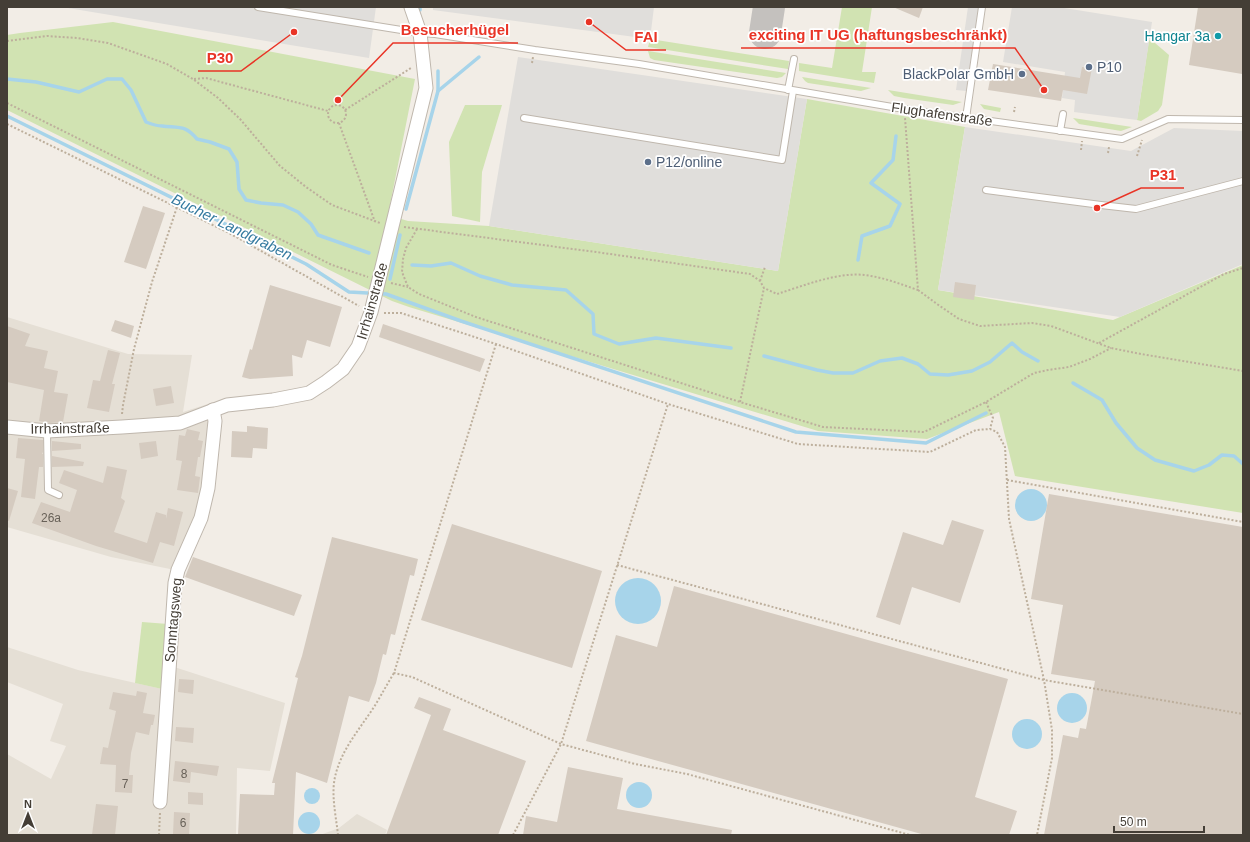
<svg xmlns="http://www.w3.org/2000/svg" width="1250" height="842" viewBox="0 0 1250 842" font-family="Helvetica,sans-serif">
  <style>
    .residential { fill: #e5dfd5 }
    .green { fill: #d1e3b2 }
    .parking { fill: #e0dedb }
    .water { fill: #a7d4ea }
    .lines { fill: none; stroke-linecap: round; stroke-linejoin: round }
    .stream { stroke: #a7d4ea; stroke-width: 3.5 }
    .taxiway { stroke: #c4c1be; stroke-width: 32 }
    .building { fill: #d5cbc0 }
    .service-casing { stroke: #bfb7ad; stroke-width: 8 }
    .minor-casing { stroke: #bfb7ad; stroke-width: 15 }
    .path { stroke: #bdaf9c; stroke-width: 2; stroke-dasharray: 2 2; stroke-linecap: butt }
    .service { stroke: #fff; stroke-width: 6 }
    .minor { stroke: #fff; stroke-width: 13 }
    .culture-dot { fill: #0f9aa8; stroke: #fff; stroke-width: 1.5 }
    .service-dot { fill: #5c6f8a; stroke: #fff; stroke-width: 1.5 }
    .labels { text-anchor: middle; stroke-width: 3.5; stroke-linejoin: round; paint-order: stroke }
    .number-label { font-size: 12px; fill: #686158 }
    .culture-label { font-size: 14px; fill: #0d838f; stroke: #fff; text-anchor: end }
    .service-label { font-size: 14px; fill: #4e5e75; stroke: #fff; text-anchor: start }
    .street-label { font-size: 14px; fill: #443e36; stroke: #fff }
    .water-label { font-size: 15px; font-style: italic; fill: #367ba0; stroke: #fff }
    .leader { fill: none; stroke: #e93426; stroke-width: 1.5 }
    .callout-dot { fill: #e93426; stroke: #fff; stroke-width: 1.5 }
    .callout-label { font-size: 15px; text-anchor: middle; font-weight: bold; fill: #e93426; stroke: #fff; stroke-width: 3.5; stroke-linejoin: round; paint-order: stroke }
  </style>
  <rect width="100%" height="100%" fill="#f2ede6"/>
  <!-- residential -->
  <g class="residential">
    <polygon points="7,317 128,354 192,355 183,412 211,403 212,426 203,494 175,570 111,557 7,527"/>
    <polygon points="7,647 78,670 162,689 165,664 285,703 270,771 237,768 236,835 7,835 7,754 51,779 66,746 50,741 63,704 7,682"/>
    <polygon points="357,814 387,830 385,835 320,835 339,828"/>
  </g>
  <!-- green -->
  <g class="green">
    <polygon points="842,7 872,7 862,72 876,72 874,83 799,71 799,63 832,68"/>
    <polygon points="113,22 415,79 388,215 408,221 489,226 778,271 807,99 965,127 938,290 1113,320 1243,265 1243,513 1015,476 999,412 927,439 818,431 409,307 392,301 7,110 7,35 20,33"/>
    <polygon points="650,39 789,61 788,69 648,47"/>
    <polygon points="1149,40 1155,43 1169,55 1162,105 1158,111 1141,121 1137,120"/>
    <polygon points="648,51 786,73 782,77 777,78 654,60 650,58"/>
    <polygon points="802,77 871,88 861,91 808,83 805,81"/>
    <polygon points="888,90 962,102 953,105 904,98 894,96"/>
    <polygon points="980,104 1001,108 1000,112 984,109"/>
    <polygon points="465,105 502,105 482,172 480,222 452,216 449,142"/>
    <polygon points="1073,118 1132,127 1121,131 1079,124"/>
    <polygon points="142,622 168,624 162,689 135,683"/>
  </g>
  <!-- parking -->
  <g class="parking">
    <polygon points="62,7 376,7 369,58"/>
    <polygon points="433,7 654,7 650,39 433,10"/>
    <polygon points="968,7 979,7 966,91 956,90"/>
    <polygon points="1012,7 1058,7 1152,22 1137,120 1074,112 1075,100 1062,98 1065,72 1003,62"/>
    <polygon points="518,57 807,99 778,271 489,226"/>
    <polygon points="965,127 1131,151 1174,128 1243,131 1243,264 1120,317 938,290"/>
  </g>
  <!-- water -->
  <g class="water">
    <circle cx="1031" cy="505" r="16"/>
    <circle cx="638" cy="601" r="23"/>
    <circle cx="1072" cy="708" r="15"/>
    <circle cx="1027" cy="734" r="15"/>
    <circle cx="639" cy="795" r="13"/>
    <circle cx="312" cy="796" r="8"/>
    <circle cx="309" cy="823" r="11"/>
  </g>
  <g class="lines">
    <!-- stream -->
    <g class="stream">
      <polyline points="420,7 420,10"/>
      <polyline points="438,71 438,91"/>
      <path d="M7,79L36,82L79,92L107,79H122L131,90L146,122C151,124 157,126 162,126C180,128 185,125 197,139L210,142L229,149L237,162L239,189L246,200L261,203L283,205L298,212L311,224L318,235L369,253"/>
      <polyline points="7,116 306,264 349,292 386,294 461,321 796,432 926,443 986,413"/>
      <polyline points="406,209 438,91 479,57"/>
      <polyline points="858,260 862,236 890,226 900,204 871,183 893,160 896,136"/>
      <polyline points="412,265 431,266 451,263 480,276 512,285 566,290 593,314 594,334 619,344 656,338 731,348"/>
      <polyline points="390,279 400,235"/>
      <polyline points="764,356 817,370 833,373 853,373 880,361 902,358 918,364 930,374 948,375 972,371 990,362 1012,343 1022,352 1038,361"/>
      <polyline points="1073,383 1102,400 1116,423 1137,448 1155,460 1194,471 1209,465 1222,455 1234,456 1243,464"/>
    </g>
    <!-- taxiway -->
    <polyline class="taxiway" points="765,33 769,7"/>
  </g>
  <!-- building -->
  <g class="building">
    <polygon points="893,7 923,7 919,18"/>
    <polygon points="1198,7 1243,7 1243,64 1242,74 1189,65"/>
    <polygon points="993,64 1080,78 1082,67 1092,68 1087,94 1063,90 1061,101 988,90"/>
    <polygon points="143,206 165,213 146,269 124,262"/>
    <polygon points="955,282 976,285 974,300 953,297"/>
    <polygon points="270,285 342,307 330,347 307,340 302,358 292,355 293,376 250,379 242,377 250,349 252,350"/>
    <polygon points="115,320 134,326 131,338 111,331"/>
    <polygon points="383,324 485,359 480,372 379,337"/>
    <polygon points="7,326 30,334 25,346 48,351 44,368 58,371 54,392 68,394 63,422 50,423 39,421 44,390 7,382"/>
    <polygon points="108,350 120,353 112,384 115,384 109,412 87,408 93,380 100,381"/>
    <polygon points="171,386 174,403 156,406 153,389"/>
    <polygon points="247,426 268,428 267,449 253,448 252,458 231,457 232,431 247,432"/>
    <polygon points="187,429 200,432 198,440 203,441 200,457 198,457 195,476 200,477 198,493 177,490 182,461 176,460 179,435 185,436"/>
    <polygon points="18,438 43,440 43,452 42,454 43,454 43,467 39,467 35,499 21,497 25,459 16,458"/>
    <polygon points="52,441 81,444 81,449 52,451"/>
    <polygon points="156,441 158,456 141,459 139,443"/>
    <polygon points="52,456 84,462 83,466 52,467"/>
    <polygon points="107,466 127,470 121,498 125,501 114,532 147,543 156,512 166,515 166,519 168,508 183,512 174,546 160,542 153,563 96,546 32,523 41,502 70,512 77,490 59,483 64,470 103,483"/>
    <polygon points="7,488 18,491 9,521 7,520"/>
    <polygon points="1049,494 1243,527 1243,835 1044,835 1063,735 1078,738 1080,728 1086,729 1095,681 1051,674 1063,605 1031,599"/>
    <polygon points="952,520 984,530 960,603 912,587 900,625 876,617 903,532 943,545"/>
    <polygon points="452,524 602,571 572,668 421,620"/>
    <polygon points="332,537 418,559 414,576 410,575 395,635 391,634 386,655 383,654 376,683 369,702 349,696 327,783 296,772 293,835 238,835 240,794 274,795 275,783 272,783 298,678 295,677 302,656"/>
    <polygon points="193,557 302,595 294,616 185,577"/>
    <polygon points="674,586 1008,679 975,797 1017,811 1009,835 925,835 586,741 616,635 657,647"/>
    <polygon points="179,679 194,680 193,694 178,692"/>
    <polygon points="137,691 147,693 143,713 155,715 153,725 151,725 149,735 136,732 131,753 129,775 133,775 132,793 115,792 116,765 100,764 103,747 108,748 116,711 109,709 113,692 136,696"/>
    <polygon points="419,697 451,709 443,730 526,761 498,835 386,835 431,715 414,708"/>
    <polygon points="176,727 194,728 193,743 175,741"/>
    <polygon points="175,761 219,766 217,776 191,772 190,783 173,781"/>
    <polygon points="568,767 623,778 617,809 732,830 731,835 523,835 526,816 557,822"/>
    <polygon points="188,792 203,793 203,805 188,804"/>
    <polygon points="96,804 118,806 115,835 92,835"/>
    <polygon points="174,812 190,813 189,835 173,835"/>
  </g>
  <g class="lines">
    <defs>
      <g id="service">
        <polyline points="258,7 420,33 435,34 535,50 639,64 904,109 1122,139 1168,119 1243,120"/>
        <polyline points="788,90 794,59"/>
        <polyline points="524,118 782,160 793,91"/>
        <polyline points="966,118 982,7"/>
        <polyline points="1060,131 1063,114"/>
        <polyline points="986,190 1101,205 1136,209 1243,181"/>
        <polyline points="47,431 48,490 59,495"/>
      </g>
      <g id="minor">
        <polyline points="7,427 47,431 122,427 180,423 227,405 273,400 309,393 326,382 343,369 358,347 371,312 426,88 420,33 411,7"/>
        <polyline points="160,802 175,583 178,570 201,518 208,488 215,421 213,410"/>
      </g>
    </defs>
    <!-- service casing -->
    <use href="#service" class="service-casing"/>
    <!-- minor casing -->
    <use href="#minor" class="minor-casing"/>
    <!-- path -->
    <g class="path">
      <polyline points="7,41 47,36 77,38 108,43 167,64 193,79 218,98 240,119 280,166 306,187 332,205 380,223"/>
      <polyline points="532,63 533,57"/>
      <polyline points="194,79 206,78 328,111"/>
      <polyline points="7,103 332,265 368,277"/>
      <circle cx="337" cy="114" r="9"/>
      <polyline points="345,110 411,68"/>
      <polyline points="1014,112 1015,107"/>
      <polyline points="339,123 375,222"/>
      <polyline points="7,124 229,233 359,306"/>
      <polyline points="1081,150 1082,141"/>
      <polyline points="1108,153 1109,147"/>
      <polyline points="1137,156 1142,140"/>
      <path d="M404,227L596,252L750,274L760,281L764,288L777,294C803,286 837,272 864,275C883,277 900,284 918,290L905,118"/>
      <polyline points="417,229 406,248 403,259 402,272 408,287 419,294 476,317 740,402 823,427 924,432 986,402 1034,373 1048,370 1069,367 1090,359 1111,348"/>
      <polyline points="760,281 765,267"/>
      <polyline points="391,283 408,287"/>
      <polyline points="918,290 937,304 959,319 980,326 1032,323 1051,326 1111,348 1141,354 1243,371"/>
      <polyline points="384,313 401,313 496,344 668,404 798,444 930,452 976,430 990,429 997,432 1005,447 1009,519 1044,680 1052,730 1052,758 1037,835"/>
      <polyline points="1099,343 1224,274 1243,268"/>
      <polyline points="496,344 394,673 412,677 561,744 635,764 687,774 910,835"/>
      <polyline points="740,402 764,288"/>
      <polyline points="986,402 993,418 990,429"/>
      <polyline points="122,414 123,405 134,349 152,282 177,207"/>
      <polyline points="1007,480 1243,522"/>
      <polyline points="617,565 1044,680 1243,714"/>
      <polyline points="159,835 160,813"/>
      <path d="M338,835C336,816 331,795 335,777C341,750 359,730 374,707C381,696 387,684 394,673"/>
      <polyline points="513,835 561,744 668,404"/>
    </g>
    <!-- service -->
    <use href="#service" class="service"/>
    <!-- minor -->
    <use href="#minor" class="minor"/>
  </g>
  <!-- markers -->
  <circle class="culture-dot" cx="1218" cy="36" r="4"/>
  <g class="service-dot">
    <circle cx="1089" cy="67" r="4"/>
    <circle cx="1022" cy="74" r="4"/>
    <circle cx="648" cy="162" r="4"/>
  </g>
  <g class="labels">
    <!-- number labels -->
    <g class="number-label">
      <text x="51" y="522">26a</text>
      <text x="184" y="778">8</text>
      <text x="125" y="788">7</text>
      <text x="183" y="827">6</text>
    </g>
    <!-- culture labels -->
    <g class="culture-label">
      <text x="1210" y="41">Hangar 3a</text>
    </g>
    <!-- service labels -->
    <g class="service-label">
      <text x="1097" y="72">P10</text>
      <text x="1014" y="79" text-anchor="end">BlackPolar GmbH</text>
      <text x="656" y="167">P12/online</text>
    </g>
    <!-- street labels -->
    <g class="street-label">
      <text transform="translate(942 114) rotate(8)" y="5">Flughafenstraße</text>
      <text transform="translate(372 301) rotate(-74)" y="5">Irrhainstraße</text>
      <text transform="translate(70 428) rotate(-1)" y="5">Irrhainstraße</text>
      <text transform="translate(173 620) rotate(-85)" y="5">Sonntagsweg</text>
    </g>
    <!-- water labels -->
    <g class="water-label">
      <text transform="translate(232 227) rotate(26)" y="5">Bucher Landgraben</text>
    </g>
  </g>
  <!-- callouts -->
  <path class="leader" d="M338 100L393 43H518M1044 90L1015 48H741M589 22L626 50H666M294 32L241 71H198M1097 208L1141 188H1184"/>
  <g class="callout-dot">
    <circle cx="338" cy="100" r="4"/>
    <circle cx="1044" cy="90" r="4"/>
    <circle cx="589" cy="22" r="4"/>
    <circle cx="294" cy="32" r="4"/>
    <circle cx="1097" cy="208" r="4"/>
  </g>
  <g class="callout-label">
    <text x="455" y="35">Besucherhügel</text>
    <text x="878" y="40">exciting IT UG (haftungsbeschränkt)</text>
    <text x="646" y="42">FAI</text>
    <text x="220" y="63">P30</text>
    <text x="1163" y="180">P31</text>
  </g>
  <!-- border -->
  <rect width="1250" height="842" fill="none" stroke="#443e36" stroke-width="16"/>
  <!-- north arrow -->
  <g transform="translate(28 814)" stroke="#ffffff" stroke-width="3" paint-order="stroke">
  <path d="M0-3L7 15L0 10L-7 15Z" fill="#443e36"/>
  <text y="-6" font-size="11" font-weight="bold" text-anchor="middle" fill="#443e36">N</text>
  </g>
  <!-- scale -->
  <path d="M1114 826v6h90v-6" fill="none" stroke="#443e36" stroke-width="2"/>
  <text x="1120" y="826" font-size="12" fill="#443e36" stroke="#ffffff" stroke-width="3" paint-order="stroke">50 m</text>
</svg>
